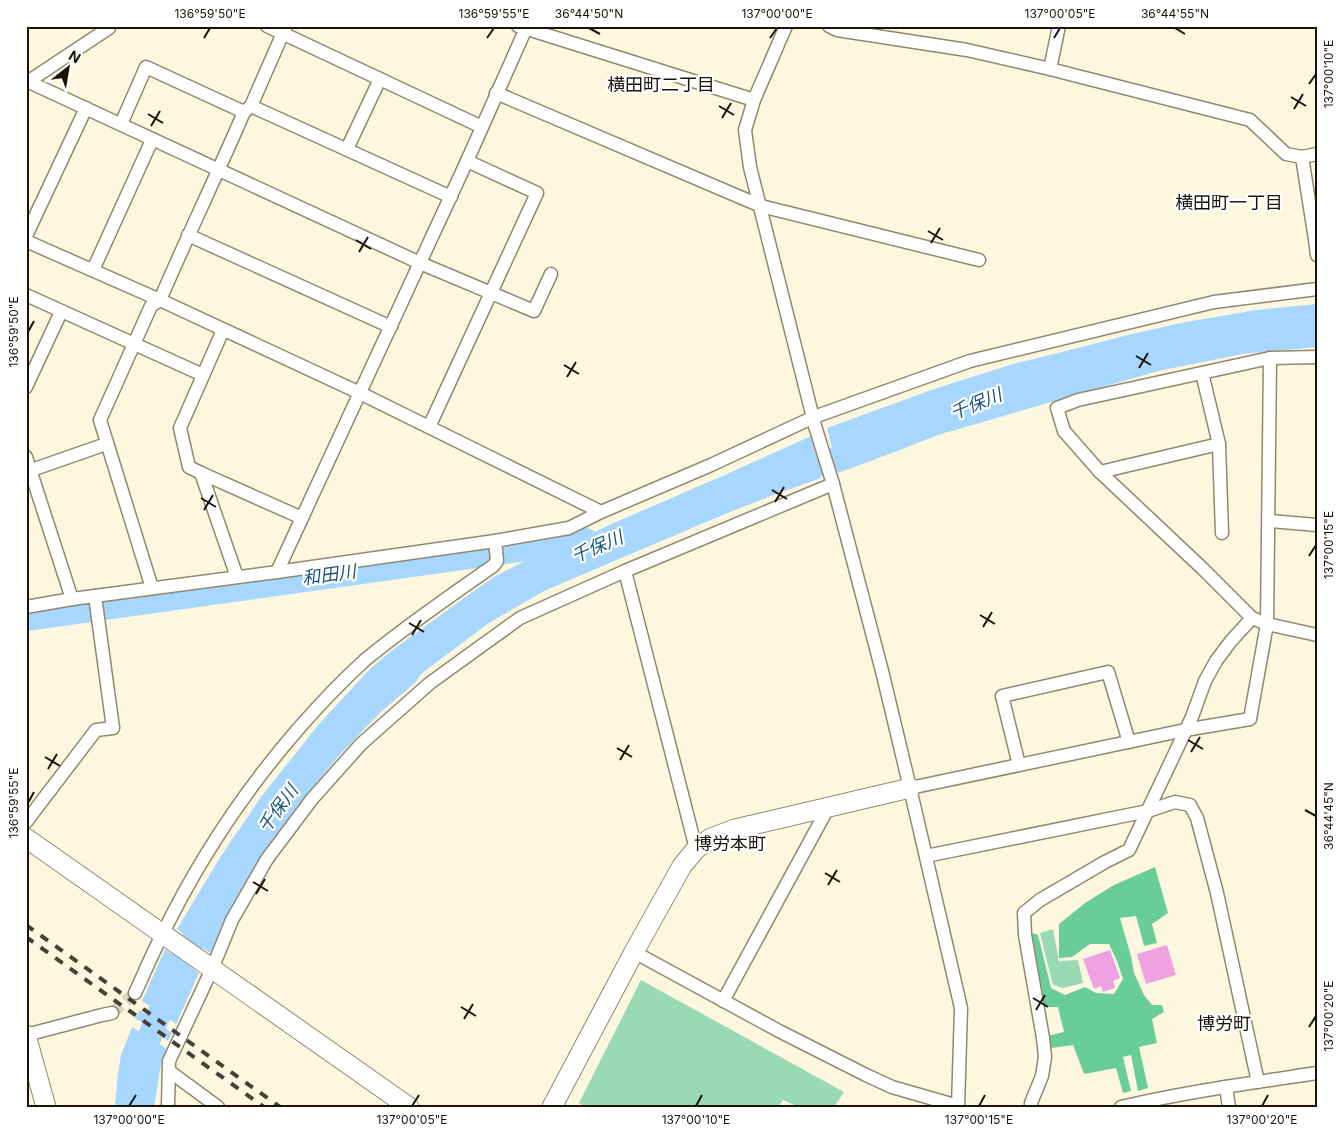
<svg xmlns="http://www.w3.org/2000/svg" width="1343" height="1133" viewBox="0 0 1343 1133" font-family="Inter,'Noto Sans JP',sans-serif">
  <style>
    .green { fill: #99d9b3 }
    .forest { fill: #69cd97 }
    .water { fill: #a7d7fe }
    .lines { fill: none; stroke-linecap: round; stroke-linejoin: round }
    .river { stroke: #a7d7fe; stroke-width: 24 }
    .building { fill: #efa1e2 }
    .street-tunnel { stroke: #dcd5bf; stroke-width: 12; stroke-dasharray: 12 6; stroke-linecap: butt }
    .street-casing { stroke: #91896d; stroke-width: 15 }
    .secondary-casing { stroke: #91896d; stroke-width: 21 }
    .street { stroke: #fff; stroke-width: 12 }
    .secondary { stroke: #fff; stroke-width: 19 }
    .rail { stroke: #464135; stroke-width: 4; stroke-dasharray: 9 9; stroke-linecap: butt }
    .ticks { fill: none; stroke: #18140a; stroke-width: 2 }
    .labels { text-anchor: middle; stroke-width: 4.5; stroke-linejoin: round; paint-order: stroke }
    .neighbourhood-label { font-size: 18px; fill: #18140a; stroke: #fff }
    .water-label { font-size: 18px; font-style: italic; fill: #18557f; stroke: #fff }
    .neatline { fill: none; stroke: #18140a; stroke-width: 2 }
    .ticks-label { font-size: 12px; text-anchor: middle; fill: #18140a }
  </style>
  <rect width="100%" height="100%" fill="#fef7df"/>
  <!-- green -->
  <g class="green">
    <polygon points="1053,929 1059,961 1078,960 1083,983 1063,988 1053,985 1040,933"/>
    <polygon points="641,980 844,1092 834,1107 799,1107 783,1100 778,1107 587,1107 579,1103"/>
  </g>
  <!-- forest -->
  <polygon class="forest" points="1155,867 1168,913 1152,924 1157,943 1144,946 1136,916 1120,918 1131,956 1134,973 1144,995 1152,1005 1162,1005 1164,1012 1152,1019 1157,1043 1139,1047 1148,1088 1138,1091 1131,1055 1123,1057 1131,1091 1123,1093 1116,1068 1084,1074 1073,1045 1052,1048 1047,1036 1064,1032 1058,1007 1043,1007 1029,938 1033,933 1038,935 1051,988 1065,995 1085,987 1096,993 1114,994 1123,979 1117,961 1109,944 1090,944 1072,957 1059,958 1059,924 1085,903 1114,885"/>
  <!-- water -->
  <g class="water">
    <polygon points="1317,304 1317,347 1243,354 1158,371 938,435 892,453 838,473 827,428 937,388 1013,364 1066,351 1132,334 1186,322 1256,310"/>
    <polygon points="811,436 821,478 776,494 725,514 544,591 489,623 421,674 415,683 382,711 342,752 307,794 270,844 210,953 177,929 221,856 261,797 319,724 370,669 391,651 467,596 494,577 525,561 529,558 529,552 551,546 583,532 587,536 609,525 727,474"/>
    <polygon points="165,949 199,973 176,1024 142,1001"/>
    <polygon points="140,1010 153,1020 156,1027 157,1027 160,1024 172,1033 168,1041 155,1032 155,1028 152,1029 135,1018"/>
    <polygon points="132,1027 167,1049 162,1058 154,1107 115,1107 118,1073 121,1055"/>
  </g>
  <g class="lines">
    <!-- river -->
    <g class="river">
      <polyline points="786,474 866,450"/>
      <polyline points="26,619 534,548 586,540"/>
      <polyline points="133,1107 138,1065 164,1002 190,945 210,913"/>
    </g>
  </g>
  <!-- building -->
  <g class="building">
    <polygon points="1167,945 1176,975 1146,984 1137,954"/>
    <polygon points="1110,950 1120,978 1113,981 1115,988 1103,992 1101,986 1094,989 1083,959"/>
  </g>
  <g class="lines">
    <!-- street-tunnel -->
    <polyline class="street-tunnel" points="112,1013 135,993"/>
    <defs>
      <g id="street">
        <polyline points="267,26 482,127"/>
        <polyline points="518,26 754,100"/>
        <polyline points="786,26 754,100 745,130 750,167 815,426 833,484 882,671 910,788 961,1008 958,1107"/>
        <polyline points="829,26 837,30 967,50 1050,69 1250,120 1286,154 1302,157 1317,154"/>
        <polyline points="1050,69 1059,26"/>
        <polyline points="29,82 420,263 534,311 551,274"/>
        <polyline points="26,83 109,28 108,26"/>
        <polyline points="496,93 761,206 979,260"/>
        <polyline points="251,106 451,197"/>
        <polyline points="121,124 146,67 244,112"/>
        <polyline points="347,149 380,79"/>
        <polyline points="1302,157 1315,239 1317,255"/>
        <polyline points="188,235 391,327"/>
        <polyline points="26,236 86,108"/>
        <polyline points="26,241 160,300 360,393 601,512"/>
        <polyline points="93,270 152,140"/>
        <polyline points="26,295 203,375"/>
        <polyline points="223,330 180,428 189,467 201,473 237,577"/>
        <polyline points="1202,373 1219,444 1222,533"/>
        <polyline points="26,387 61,312"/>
        <polyline points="429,427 537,193 467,161"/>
        <polyline points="1219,444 1100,472 1064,431 1057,408 1078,400 1270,358 1317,357"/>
        <polyline points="26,457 72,599"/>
        <polyline points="26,472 106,444"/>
        <polyline points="1100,472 1203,569 1252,618"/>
        <polyline points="201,473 302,518"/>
        <polyline points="1269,521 1317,525"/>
        <polyline points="625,571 696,849"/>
        <polyline points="277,572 467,161 527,26"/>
        <path d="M152,588L100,420L151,306L160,300C187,237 217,175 244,112L251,106L286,26"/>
        <polyline points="26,607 72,599 277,572 495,541 569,528 601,512 711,465 814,417 970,361 1214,302 1317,289"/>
        <polyline points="1019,765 1002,696 1108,672 1129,742"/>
        <polyline points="910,788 1185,730 1250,719 1267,624 1270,358"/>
        <polyline points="26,822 96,730 113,728 95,596"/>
        <polyline points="926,856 1148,811 1175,802 1190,805 1197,818 1217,893 1258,1082"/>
        <polyline points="634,952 779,1031 866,1075 892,1087 958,1106"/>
        <path d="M135,993C144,974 152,954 162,935C198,861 245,790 299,728C320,704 342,681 365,660C406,626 450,596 493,566L497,561L495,541"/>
        <polyline points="723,1001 828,808"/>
        <polyline points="26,1035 102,1015 112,1013"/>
        <polyline points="169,1071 218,1107"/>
        <polyline points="1226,1087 1229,1107"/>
        <polyline points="168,1107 169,1061 212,969 232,920 267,859 312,799 361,744 430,683 520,618 625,571 833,484"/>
        <polyline points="1031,1107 1031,1103 1042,1076 1045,1057 1043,1038 1025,935 1024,913 1040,900 1105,862 1129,850 1192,717 1205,681 1216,661 1231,641 1252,618 1267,624 1317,635"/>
        <path d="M1121,1107C1185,1092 1251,1083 1317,1073"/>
      </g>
      <g id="secondary">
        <polyline points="26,838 409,1107"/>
        <polyline points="26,1035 46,1107"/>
        <polyline points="552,1107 634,952 682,866 696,849 711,838 735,829 910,788"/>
      </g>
    </defs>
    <!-- street casing -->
    <use href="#street" class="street-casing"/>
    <!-- secondary casing -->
    <use href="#secondary" class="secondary-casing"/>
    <!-- street -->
    <use href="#street" class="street"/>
    <!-- secondary -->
    <use href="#secondary" class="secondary"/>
    <!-- rail -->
    <g class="rail">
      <polyline points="26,925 280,1107"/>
      <polyline points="26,937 264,1107"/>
    </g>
  </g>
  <!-- ticks -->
  <path class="ticks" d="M589,28L600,34M1175,28L1185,34M204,38L210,28M487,38L494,28M770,38L777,28M1054,38L1060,28M1309,84L1316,74M1291,97L1306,106M719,106L734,115M1294,109L1303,94M148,114L163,123M722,118L731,103M151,126L160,111M928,231L943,240M356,240L371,249M931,243L940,228M359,252L368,237M28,332L34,321M1136,356L1151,365M564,365L579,374M1139,368L1148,353M567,377L576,362M772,490L787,499M201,498L216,507M775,502L784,487M204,510L213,495M1309,556L1316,545M980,615L995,624M409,623L424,632M983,627L992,612M412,635L421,620M1188,740L1203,749M617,748L632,757M1191,752L1200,737M45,757L60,766M620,760L629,745M48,769L57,754M28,803L34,792M1305,810L1316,816M825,873L840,882M253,882L268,891M828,885L837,870M256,894L265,879M1033,998L1048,1007M461,1007L476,1016M1036,1010L1045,995M464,1019L473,1004M1309,1027L1316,1016M129,1106L136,1095M412,1106L419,1095M696,1106L702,1095M979,1106L985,1095M1262,1106L1268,1095"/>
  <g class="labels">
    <!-- neighbourhood labels -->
    <g class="neighbourhood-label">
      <text x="661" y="91">横田町二丁目</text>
      <text x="1229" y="209">横田町一丁目</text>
      <text x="730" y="850">博労本町</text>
      <text x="1224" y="1030">博労町</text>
    </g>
    <!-- water labels -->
    <g class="water-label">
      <text transform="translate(976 404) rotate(-22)" y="6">千保川</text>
      <text transform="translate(597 547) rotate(-23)" y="6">千保川</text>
      <text transform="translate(329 575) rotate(-8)" y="6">和田川</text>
      <text transform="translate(278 809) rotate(-54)" y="6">千保川</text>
    </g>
  </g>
  <!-- border -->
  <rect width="1343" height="1133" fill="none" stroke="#ffffff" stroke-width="55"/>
  <!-- north arrow -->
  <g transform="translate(68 68) rotate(31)" stroke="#ffffff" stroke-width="4" paint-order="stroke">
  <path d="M0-4L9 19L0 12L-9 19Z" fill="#18140a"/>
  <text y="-8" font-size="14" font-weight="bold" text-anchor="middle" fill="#18140a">N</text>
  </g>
  <rect x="28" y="28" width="1288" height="1078" class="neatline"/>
  <g class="ticks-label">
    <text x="210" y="18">136°59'50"E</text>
    <text x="494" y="18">136°59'55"E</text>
    <text x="589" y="18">36°44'50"N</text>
    <text x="777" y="18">137°00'00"E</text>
    <text x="1060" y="18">137°00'05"E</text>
    <text x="1175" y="18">36°44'55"N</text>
    <text transform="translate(1329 74) rotate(-90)" y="4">137°00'10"E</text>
    <text transform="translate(14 332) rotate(-90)" y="4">136°59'50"E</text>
    <text transform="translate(1329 545) rotate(-90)" y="4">137°00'15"E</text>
    <text transform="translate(14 803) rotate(-90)" y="4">136°59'55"E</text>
    <text transform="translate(1329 816) rotate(-90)" y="4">36°44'45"N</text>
    <text transform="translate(1329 1016) rotate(-90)" y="4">137°00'20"E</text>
    <text x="129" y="1124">137°00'00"E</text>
    <text x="412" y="1124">137°00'05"E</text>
    <text x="696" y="1124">137°00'10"E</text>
    <text x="979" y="1124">137°00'15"E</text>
    <text x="1262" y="1124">137°00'20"E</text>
  </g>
</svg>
